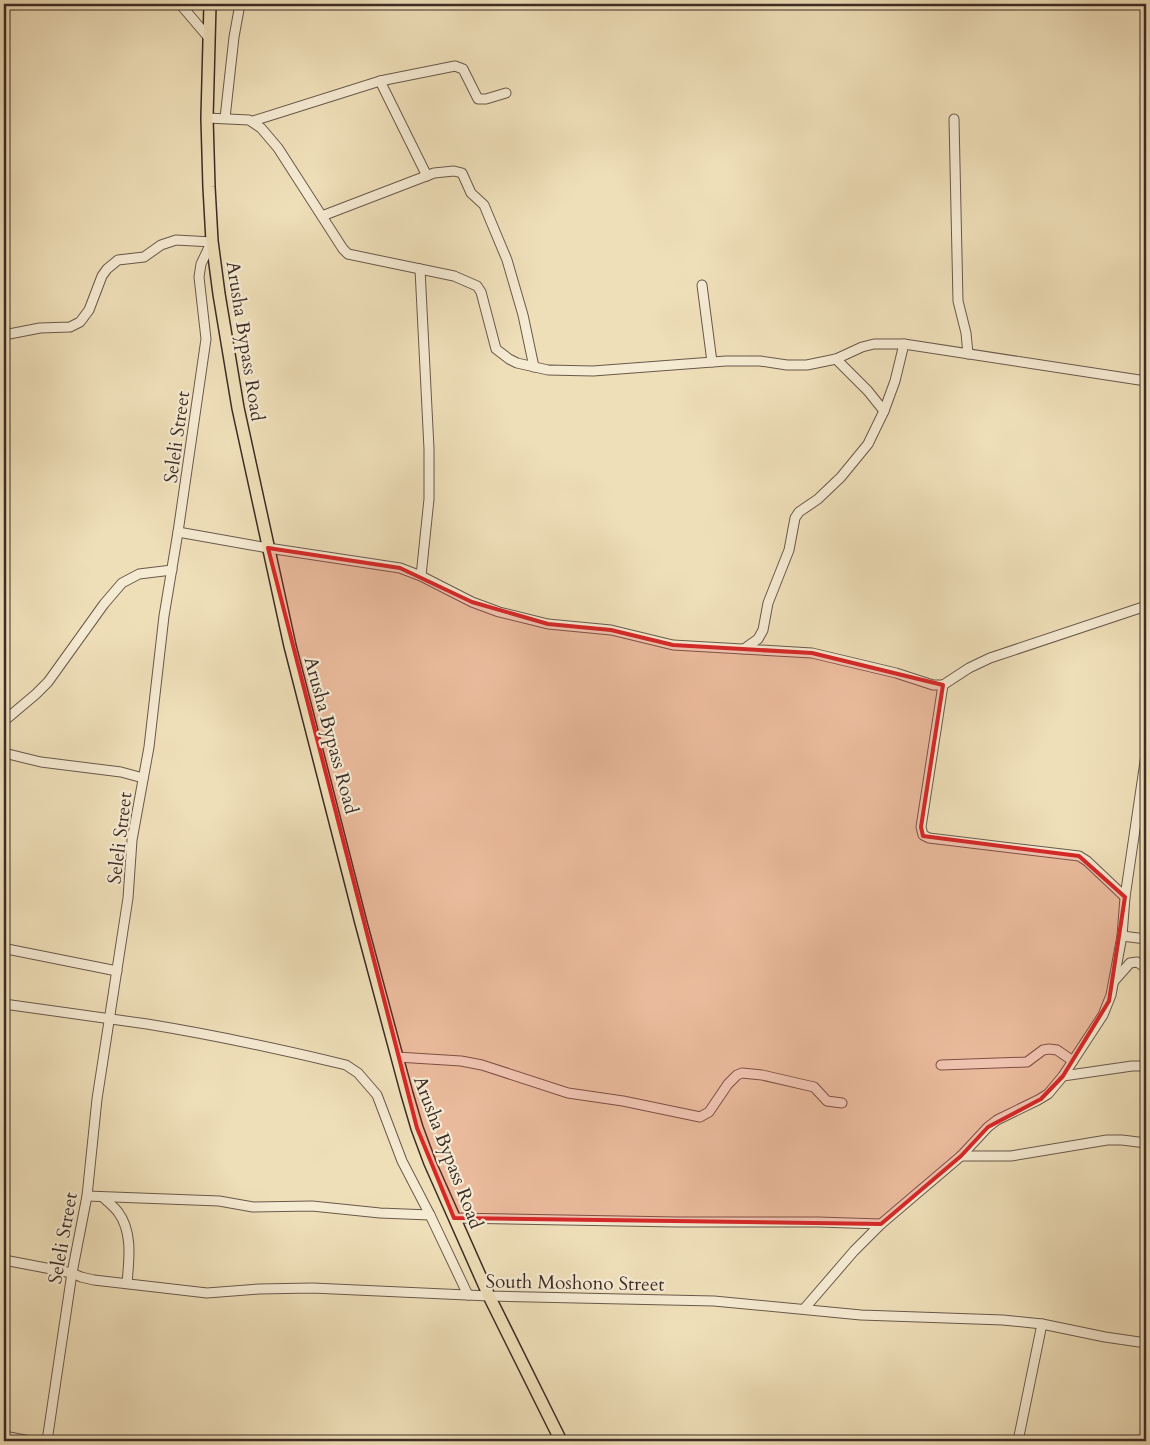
<svg xmlns="http://www.w3.org/2000/svg" width="1150" height="1445" viewBox="0 0 1150 1445" font-family="Cardo,serif">
  <style>
    .lines { fill: none; stroke-linecap: round; stroke-linejoin: round }
    .minor-casing { stroke: #69594b; stroke-width: 11 }
    .major-casing { stroke: #3c2c26; stroke-width: 14 }
    .minor { stroke: #f5ead2; stroke-width: 9 }
    .major { stroke: #efdfb9; stroke-width: 11 }
    .marked { fill: #d62828; fill-opacity: 0.2; stroke: #d62828; stroke-width: 4; stroke-linejoin: round }
    .labels { text-anchor: middle; stroke-width: 4.5; stroke-linejoin: round; paint-order: stroke }
    .street-label { font-size: 19px; fill: #3c2c26; stroke: #f5ead2 }
  </style>
  <rect width="100%" height="100%" fill="#efdfb9"/>
  <filter id="stains"><feTurbulence type="fractalNoise" baseFrequency=".004" numOctaves="4"/><feColorMatrix values="0 0 0 0 .2 0 0 0 0 .09 0 0 0 0 .02 0 0 0 .5 -.17"/></filter>
  <radialGradient id="worn" r=".72"><stop offset=".6" stop-color="#630" stop-opacity="0"/><stop offset="1" stop-color="#630" stop-opacity=".3"/></radialGradient>
  <g class="lines">
    <defs>
      <g id="minor">
        <polyline points="180,4 209,38"/>
        <polyline points="380,81 427,176"/>
        <polyline points="207,118 249,120 261,128 278,148 343,249 348,254 454,276 477,286 481,292 496,349 509,359 517,363 548,370 593,371 726,361 760,361 787,365 807,365 836,359 862,347 874,344 904,344 1146,381"/>
        <polyline points="225,118 234,37 240,4"/>
        <polyline points="954,119 958,301 966,333 968,354"/>
        <polyline points="253,121 380,81 455,66 463,69 478,99 486,99 506,93"/>
        <polyline points="322,216 434,173 454,171 462,173 471,193 484,205 507,260 523,315 534,367"/>
        <polyline points="420,269 429,449 429,499 421,576"/>
        <polyline points="702,285 712,362"/>
        <polyline points="4,335 40,328 70,327 80,322 89,310 102,276 107,269 118,260 144,257 161,245 176,240 212,242"/>
        <polyline points="836,359 868,391 884,411"/>
        <polyline points="178,532 268,548 400,568 421,576 472,602 499,612 548,624 611,630 673,645 812,653 896,673 933,685 943,685 969,668 990,658 1146,606"/>
        <polyline points="744,649 758,639 763,630 768,603 789,550 795,518 799,512 818,499 841,477 868,444 884,411 895,381 904,344"/>
        <polyline points="943,685 921,827 923,835 929,838 1079,856 1087,861 1125,897"/>
        <polyline points="4,721 36,694 48,682 104,604 122,583 139,574 172,570"/>
        <polyline points="4,753 41,762 121,772 143,778"/>
        <polyline points="1122,936 1146,939"/>
        <polyline points="7,949 117,971"/>
        <polyline points="1114,981 1130,963 1137,962 1146,968"/>
        <path d="M4,1004C52,1011 100,1017 147,1024C214,1035 280,1049 346,1065L358,1073L377,1095L402,1161L430,1215L468,1295"/>
        <polyline points="397,1057 461,1061 482,1065 568,1093 623,1101 700,1117 709,1112 728,1084 737,1075 742,1073 762,1075 814,1087 827,1101 842,1103"/>
        <polyline points="941,1065 1027,1062 1043,1050 1049,1049 1057,1050 1073,1061"/>
        <polyline points="1063,1076 1132,1066 1146,1066"/>
        <polyline points="961,1156 1011,1156 1107,1140 1122,1140 1146,1143"/>
        <polyline points="87,1196 219,1201 253,1207 312,1206 380,1213 430,1215"/>
        <path d="M104,1198C108,1202 114,1207 118,1212C133,1232 129,1260 127,1283"/>
        <polyline points="454,1218 677,1222 818,1222 881,1224"/>
        <polyline points="4,1260 72,1273 81,1277 94,1280 207,1293 259,1289 312,1288 489,1296 714,1301 861,1315 1003,1320 1042,1324 1105,1337 1146,1343"/>
        <polyline points="804,1309 854,1251 881,1224 961,1156 988,1127 997,1120 1038,1100 1048,1094 1063,1076 1103,1015 1111,995 1122,936 1125,897 1146,755"/>
        <polyline points="4,1436 30,1441"/>
        <polyline points="47,1441 72,1273 87,1196 97,1099 128,898 132,840 149,747 164,616 178,532 206,339 199,277 201,264 212,241"/>
        <polyline points="1018,1441 1042,1324"/>
      </g>
      <polyline id="major" points="210,4 207,118 209,187 212,241 219,294 238,408 290,646 361,923 407,1094 417,1128 430,1163 489,1296 561,1441"/>
    </defs>
    <!-- minor casing -->
    <use href="#minor" class="minor-casing"/>
    <!-- major casing -->
    <use href="#major" class="major-casing"/>
    <!-- minor -->
    <use href="#minor" class="minor"/>
    <!-- major -->
    <use href="#major" class="major"/>
  </g>
  <!-- marked area -->
  <path class="marked" d="M268,548L400,568L472,602L548,624L611,630L673,645L812,653L943,685L921,827L923,836L1079,856L1125,897L1109,1001L1063,1076L1041,1099L988,1127L961,1156L881,1224L454,1218L417,1128Z"/>
  <g class="labels">
    <!-- street labels -->
    <g class="street-label">
      <text transform="translate(246 341) rotate(81)" y="7">Arusha Bypass Road</text>
      <text transform="translate(176 437) rotate(-82)" y="7">Seleli Street</text>
      <text transform="translate(332 735) rotate(75)" y="7">Arusha Bypass Road</text>
      <text transform="translate(119 838) rotate(-83)" y="7">Seleli Street</text>
      <text transform="translate(449 1152) rotate(69)" y="7">Arusha Bypass Road</text>
      <text transform="translate(62 1238) rotate(-80)" y="7">Seleli Street</text>
      <text transform="translate(575 1282) rotate(1)" y="7">South Moshono Street</text>
    </g>
  </g>
  <!-- margin -->
  <rect width="1150" height="1445" fill="none" stroke="#efdfb9" stroke-width="20"/>
  <rect x="5" y="5" width="1140" height="1435" fill="none" stroke="#3c2c26" stroke-width="2.5"/>
  <rect x="10" y="10" width="1130" height="1425" fill="none" stroke="#3c2c26"/>
  <rect width="100%" height="100%" filter="url(#stains)"/>
  <rect width="100%" height="100%" fill="url(#worn)"/>
</svg>
